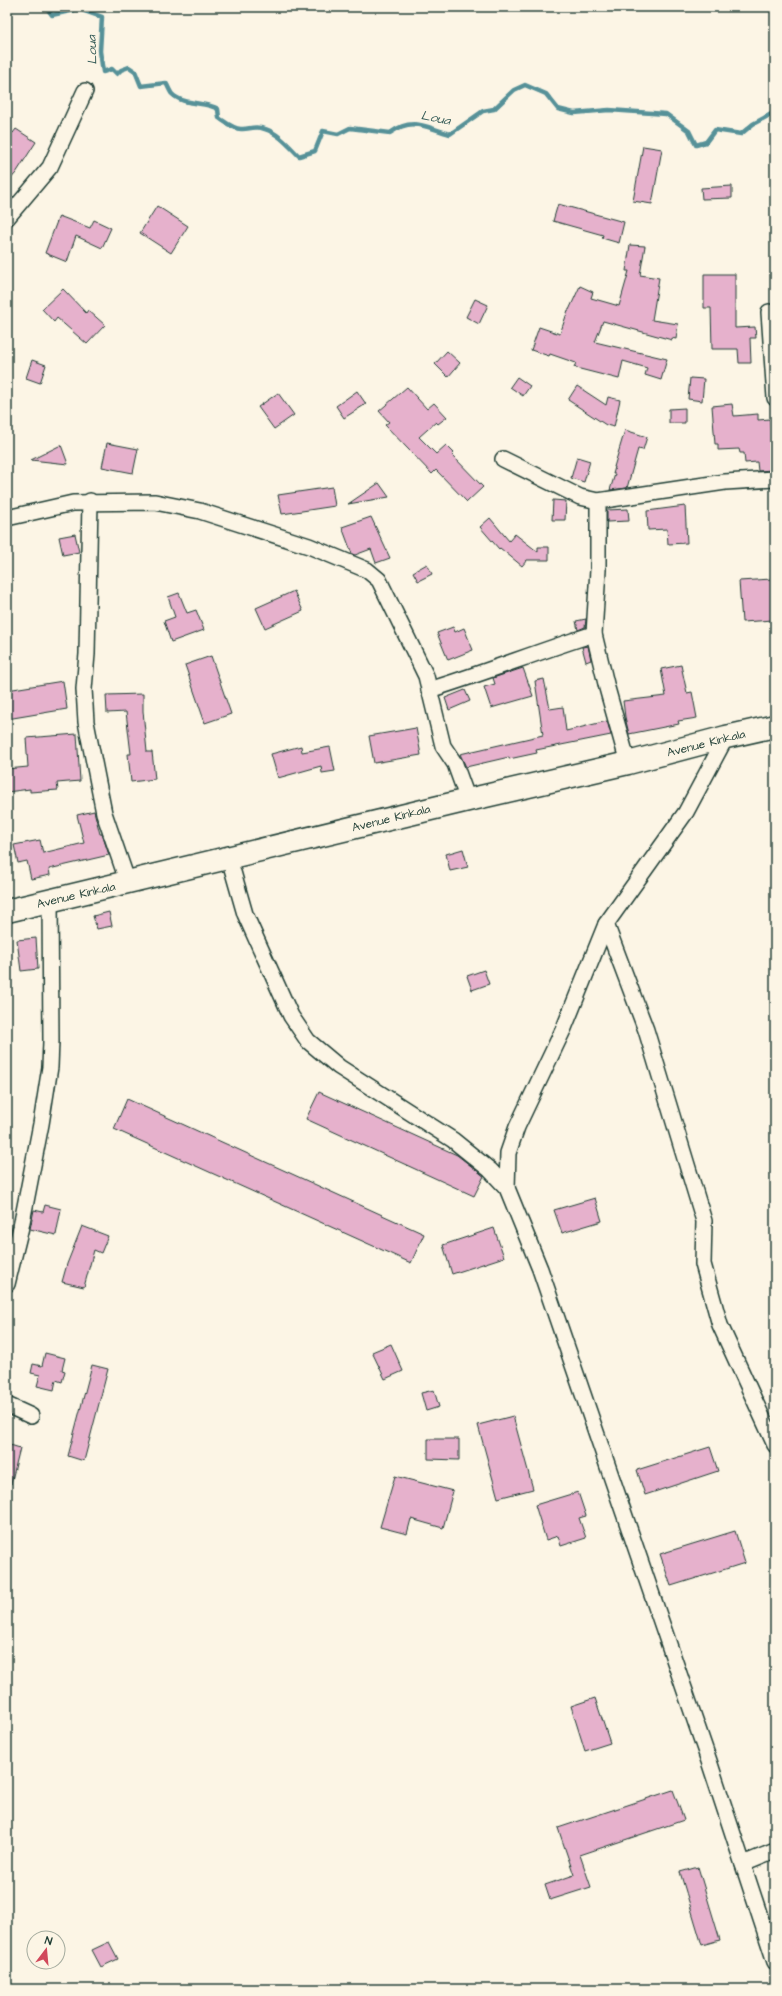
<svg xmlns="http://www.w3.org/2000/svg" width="782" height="1996" viewBox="0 0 782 1996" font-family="'Architects Daughter',sans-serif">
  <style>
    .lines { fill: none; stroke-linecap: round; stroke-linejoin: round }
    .stream { stroke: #579198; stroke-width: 4.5 }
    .building { fill: #e6b1cc; stroke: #1f3d34 }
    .minor-casing { stroke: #1f3d34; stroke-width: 18 }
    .primary-casing { stroke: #1f3d34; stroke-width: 25 }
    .minor { stroke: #fcf5e5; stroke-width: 15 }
    .primary { stroke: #fcf5e5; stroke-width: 22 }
    .labels { text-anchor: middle; stroke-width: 3; stroke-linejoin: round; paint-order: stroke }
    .street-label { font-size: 12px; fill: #1f3d34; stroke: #fcf5e5 }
    .water-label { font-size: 13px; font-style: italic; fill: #325955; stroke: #fcf5e5 }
  </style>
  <rect width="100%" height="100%" fill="#fcf5e5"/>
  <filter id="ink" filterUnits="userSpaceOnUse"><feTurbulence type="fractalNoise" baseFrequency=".025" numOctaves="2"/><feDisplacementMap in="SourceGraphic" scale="8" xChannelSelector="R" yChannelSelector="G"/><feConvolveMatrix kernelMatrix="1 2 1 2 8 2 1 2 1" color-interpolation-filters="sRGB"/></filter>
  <g filter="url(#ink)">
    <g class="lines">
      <!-- stream -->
      <path class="stream" d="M46,7L52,15L79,9L102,17L100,51L103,72L112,69L117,74L121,70L129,67L135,71L141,86L166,83C168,86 170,92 172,94C184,106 205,101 218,109L219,118C225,122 233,129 241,129C249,130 253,125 265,129C278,133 289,146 299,156L315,151L323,131L338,134L350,128L390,133C414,116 426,128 450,134L483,111L494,109L514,90L525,85L546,94L558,109L574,113L609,110L666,114L689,131L696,145L706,142L715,130L741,134L753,124L775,112"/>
    </g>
    <!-- building -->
    <g class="building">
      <polygon points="16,129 36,142 16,173 7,183 7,130 13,133"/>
      <polygon points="643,146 662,149 652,204 633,201"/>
      <polygon points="732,186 732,198 702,199 701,188"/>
      <polygon points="558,204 624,222 619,243 602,238 603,235 553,221"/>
      <polygon points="157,206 188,226 171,253 140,233"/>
      <polygon points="59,216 90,228 94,220 111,228 102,248 76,236 67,262 45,253"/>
      <polygon points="630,245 645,246 640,275 659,278 652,320 678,324 676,339 672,338 672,340 603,321 595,342 667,359 661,380 645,375 647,368 623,361 619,379 580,369 574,367 576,363 550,354 549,356 531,350 539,327 560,334 568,310 569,310 580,286 593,292 591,298 619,306 629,271 626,271"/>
      <polygon points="704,274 735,274 735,328 755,327 756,338 750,338 751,363 739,363 738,349 712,349 711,308 704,308"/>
      <polygon points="63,289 86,313 88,310 105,325 87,344 57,318 54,322 42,309"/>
      <polygon points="475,299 488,305 479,324 466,317"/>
      <polygon points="447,351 460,363 448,377 435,364"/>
      <polygon points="32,360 46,365 40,383 26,378"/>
      <polygon points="517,377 530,386 523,396 510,387"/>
      <polygon points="690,378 704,379 702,401 688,399"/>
      <polygon points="577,386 606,405 608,397 620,400 614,427 606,425 568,400"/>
      <polygon points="407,387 427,409 434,403 447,417 438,424 436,422 419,437 436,454 446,445 454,453 452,455 483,487 467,502 436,470 432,474 385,425 389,422 379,411"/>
      <polygon points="357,391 366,404 344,418 336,406"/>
      <polygon points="278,393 294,415 274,429 258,407"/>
      <polygon points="732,404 734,416 758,414 758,420 770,419 772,470 758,471 757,462 745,463 744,453 740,453 739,449 718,450 718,444 715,444 712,406"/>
      <polygon points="685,408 685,423 669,423 669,409"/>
      <polygon points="625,430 647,437 643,450 638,449 627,488 610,490 615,474 613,474 615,467 614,467"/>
      <polygon points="107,443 138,449 133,473 102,467"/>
      <polygon points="61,445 68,464 31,460"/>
      <polygon points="577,457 590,461 584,482 571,478"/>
      <polygon points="379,483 389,497 348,504"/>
      <polygon points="332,487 335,506 282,514 278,495"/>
      <polygon points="553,500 566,501 565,520 552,520"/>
      <polygon points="685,506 687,543 668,544 667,529 648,530 647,511"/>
      <polygon points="628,509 629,521 607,522 607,510"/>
      <polygon points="371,517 390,558 376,563 371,549 355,555 352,554 342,527"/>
      <polygon points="490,518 509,541 515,534 538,552 538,547 549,547 549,560 527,560 522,566 500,548 499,549 480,527"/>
      <polygon points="75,534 79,552 63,555 59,537"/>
      <polygon points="427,564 432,574 418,581 413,572"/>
      <polygon points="772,579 774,620 742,622 739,581"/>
      <polygon points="294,591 303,611 265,628 256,608"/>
      <polygon points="179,593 187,613 196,610 204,630 171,642 164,621 175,617 168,597"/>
      <polygon points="586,619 585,627 578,630 576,621"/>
      <polygon points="453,627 455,632 464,628 473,650 448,660 437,633"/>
      <polygon points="588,646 591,660 586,662 582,647"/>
      <polygon points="211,656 231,714 205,723 185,665"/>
      <polygon points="681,665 687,693 692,692 697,718 678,721 679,724 629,734 625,717 623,701 666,696 661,669"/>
      <polygon points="523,668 533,696 491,708 484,687 495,684 493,678"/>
      <polygon points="544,679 550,709 563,707 566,731 607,721 611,735 536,750 537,753 509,759 509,757 466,767 460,754 543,735 535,681"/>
      <polygon points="63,681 67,709 7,719 7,690"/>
      <polygon points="465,690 470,701 449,710 445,698"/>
      <polygon points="143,694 143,711 147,752 152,752 155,779 131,782 128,754 131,754 126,712 107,713 106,695"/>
      <polygon points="416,728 421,755 374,763 369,736"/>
      <polygon points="77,734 80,781 57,783 58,790 30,792 30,789 7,792 7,769 28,767 26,738"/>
      <polygon points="301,746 302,752 330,747 335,771 322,773 321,766 278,778 271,754"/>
      <polygon points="94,811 100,834 102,834 109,855 49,869 50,875 31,879 27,861 18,863 14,845 40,840 43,853 84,843 77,815"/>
      <polygon points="463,849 468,867 450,871 446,854"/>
      <polygon points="109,912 112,926 97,929 93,916"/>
      <polygon points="36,938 38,969 21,971 17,940"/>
      <polygon points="484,970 489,984 472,990 467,976"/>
      <polygon points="319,1092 457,1155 484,1176 474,1196 306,1119"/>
      <polygon points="127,1099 424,1234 411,1263 114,1129"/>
      <polygon points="595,1198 602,1221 562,1233 554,1210"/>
      <polygon points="45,1205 61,1209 56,1235 30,1229 34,1210 43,1212"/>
      <polygon points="82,1226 108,1236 101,1253 94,1250 84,1287 62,1282 67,1264"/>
      <polygon points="494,1228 504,1257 452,1274 443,1245"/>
      <polygon points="391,1344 403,1371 385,1379 372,1352"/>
      <polygon points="45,1353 65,1358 62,1370 65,1371 62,1382 56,1380 54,1390 37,1386 40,1375 31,1373 33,1364 42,1366"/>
      <polygon points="92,1365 108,1369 84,1461 68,1456"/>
      <polygon points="434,1390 439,1407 426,1411 421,1393"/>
      <polygon points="513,1416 533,1489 498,1498 478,1425"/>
      <polygon points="428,1439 459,1439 459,1460 428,1459"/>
      <polygon points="7,1444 20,1448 11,1484 7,1483"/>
      <polygon points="710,1447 718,1471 645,1495 637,1470"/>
      <polygon points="395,1476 453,1491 443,1528 411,1519 407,1534 380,1527"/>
      <polygon points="578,1492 586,1516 579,1518 586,1538 561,1546 558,1536 546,1540 535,1505"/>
      <polygon points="735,1531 745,1563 671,1586 660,1554"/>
      <polygon points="595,1698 610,1743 585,1751 571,1706"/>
      <polygon points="673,1790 684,1820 580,1855 591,1887 550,1900 545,1885 574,1875 558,1828"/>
      <polygon points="698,1867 720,1940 702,1945 680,1872"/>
      <polygon points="109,1942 118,1959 101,1967 92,1950"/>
    </g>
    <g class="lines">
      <defs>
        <g id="minor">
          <polyline points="7,218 50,167 85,91"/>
          <polyline points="769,312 775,398"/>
          <polyline points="503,459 580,497 598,501"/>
          <polyline points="90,501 87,654 84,689 86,722 104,813 128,883"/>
          <polyline points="7,518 73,503 155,502 200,511 309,546 367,570 379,580 426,676 443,746 455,764 468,800"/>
          <path d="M429,690C485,673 539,651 594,634"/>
          <polyline points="628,763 607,688 594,634 598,570 598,501 725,482 775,479"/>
          <polyline points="229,858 245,914 291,1016 308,1041 339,1067 453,1140 490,1170 507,1188 540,1269 709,1761 775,1962"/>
          <polyline points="606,924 646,1030 704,1221 703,1264 720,1325 775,1445"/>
          <polyline points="507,1188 508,1153 517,1127 564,1028 606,924 686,812 726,737"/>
          <polyline points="7,1284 21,1227 41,1124 50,1067 51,1041 50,900"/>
          <polyline points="7,1405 31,1416"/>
          <polyline points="743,1864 775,1851"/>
        </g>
        <polyline id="primary" points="7,911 468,800 628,763 726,737 775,726"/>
      </defs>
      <!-- minor casing -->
      <use href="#minor" class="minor-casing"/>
      <!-- primary casing -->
      <use href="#primary" class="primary-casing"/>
      <!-- minor -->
      <use href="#minor" class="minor"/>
      <!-- primary -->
      <use href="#primary" class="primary"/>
    </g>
  </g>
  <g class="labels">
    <!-- street labels -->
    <g class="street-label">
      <text transform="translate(706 743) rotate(-14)" y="4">Avenue Kinkala</text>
      <text transform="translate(391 818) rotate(-14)" y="4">Avenue Kinkala</text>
      <text transform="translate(76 895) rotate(-13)" y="4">Avenue Kinkala</text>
    </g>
    <!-- water labels -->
    <g class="water-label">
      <text transform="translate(91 50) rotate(-92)" y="5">Loua</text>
      <text transform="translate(436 117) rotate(11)" y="5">Loua</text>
    </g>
  </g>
  <!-- margin -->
  <rect width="782" height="1996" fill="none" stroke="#fcf5e5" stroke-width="24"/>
  <rect x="12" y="12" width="758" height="1972" fill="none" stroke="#1f3d34" stroke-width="1.5" filter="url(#ink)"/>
  <!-- north arrow -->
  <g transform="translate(46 1950) rotate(16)"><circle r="19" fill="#fcf5e5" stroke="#a4ab9e"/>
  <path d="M0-3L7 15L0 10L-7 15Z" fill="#d1495b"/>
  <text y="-6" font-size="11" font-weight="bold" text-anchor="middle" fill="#1f3d34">N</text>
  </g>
</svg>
